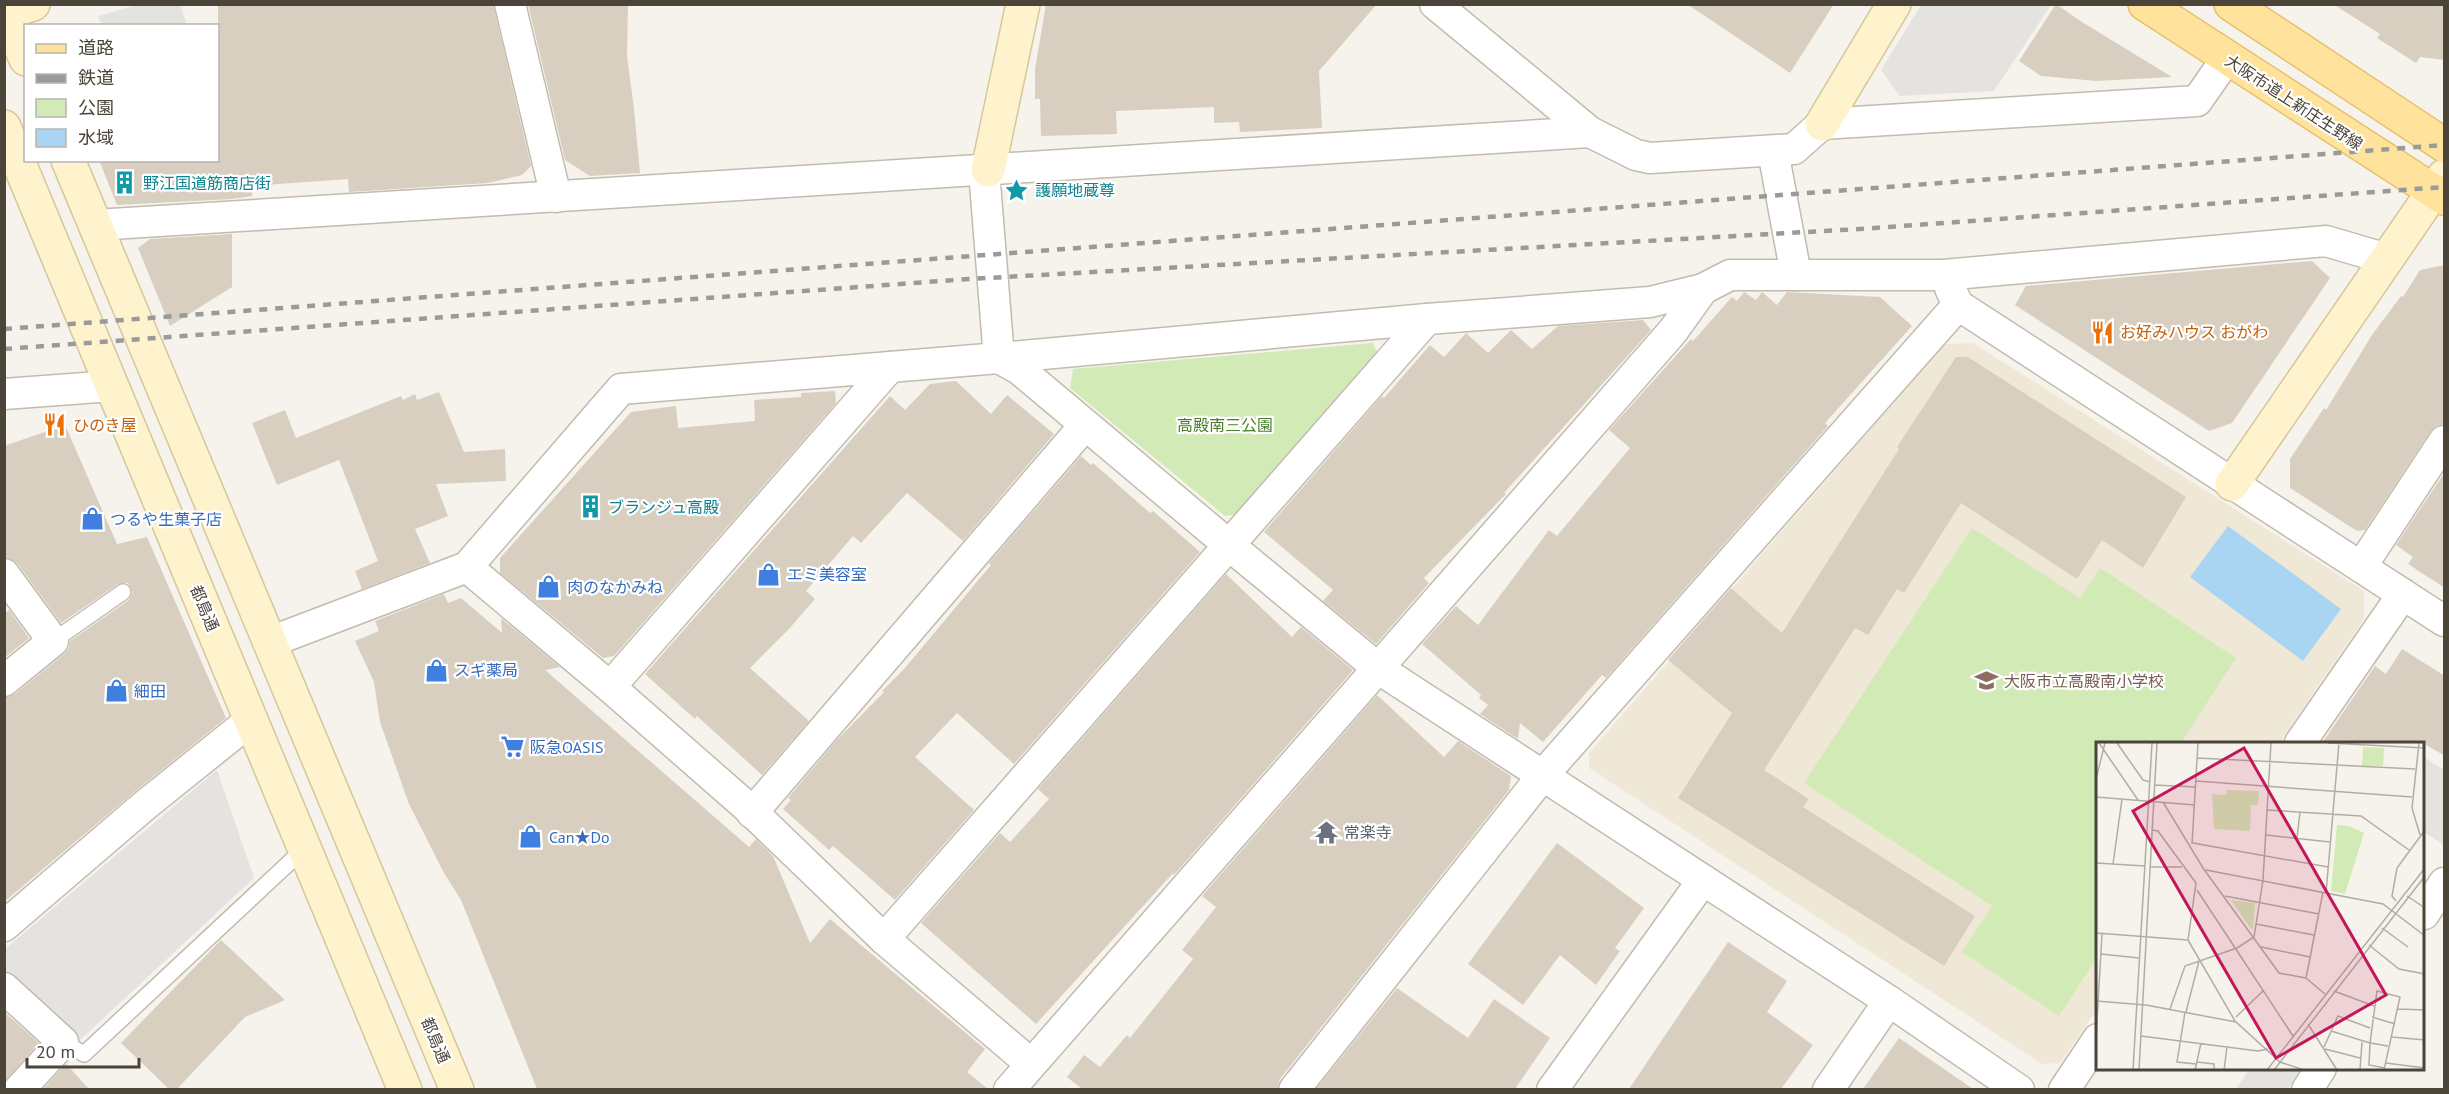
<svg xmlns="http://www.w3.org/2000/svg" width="2449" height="1094" viewBox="0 0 2449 1094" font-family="'PT Sans','Noto Sans JP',sans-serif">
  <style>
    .education { fill: #efe8d6 }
    .green { fill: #d2eab5 }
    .parking { fill: #e5e3e0 }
    .water { fill: #a9d4f2 }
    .building { fill: #d8cfc1 }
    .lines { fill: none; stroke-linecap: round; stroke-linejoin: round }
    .lane-casing { stroke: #c2bbae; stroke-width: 18 }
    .street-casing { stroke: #c2bbae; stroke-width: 33 }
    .secondary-casing { stroke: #d6c79b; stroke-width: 36 }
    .primary-casing { stroke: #e6c16a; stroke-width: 36 }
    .lane { stroke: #fff; stroke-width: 15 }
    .street { stroke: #fff; stroke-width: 30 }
    .secondary { stroke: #fff3cd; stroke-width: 33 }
    .primary { stroke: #ffe39c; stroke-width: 33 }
    .rail { stroke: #9a9a9a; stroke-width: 4.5; stroke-dasharray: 8 8; stroke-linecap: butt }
    .labels { text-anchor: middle; stroke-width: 4.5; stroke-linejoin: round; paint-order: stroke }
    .street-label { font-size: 16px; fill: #4b4439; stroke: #fff }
    .culture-label { font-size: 16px; fill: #0d838f; stroke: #fff; text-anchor: start }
    .food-label { font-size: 16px; fill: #c56008; stroke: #fff; text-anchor: start }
    .park-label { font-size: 16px; fill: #4a7f2a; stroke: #fff }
    .shop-label { font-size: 16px; fill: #366cbe; stroke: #fff; text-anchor: start }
    .education-label { font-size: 16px; fill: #785e54; stroke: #fff; text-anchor: start }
    .worship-label { font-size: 16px; fill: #5b616d; stroke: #fff; text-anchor: start }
    .inset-road { fill: none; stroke: #b2ada4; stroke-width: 1.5 }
    .view { fill: #c2185b; fill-opacity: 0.15; stroke: #c2185b; stroke-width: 3 }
    .inset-edge { fill: none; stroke: #4b4439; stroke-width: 3 }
  </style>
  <rect width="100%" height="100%" fill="#f6f3ec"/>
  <!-- education -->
  <polygon class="education" points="1973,343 2364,591 2364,619 2279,743 2098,743 2098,1008 2060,1063 2042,1064 1589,768 1589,753 1945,344"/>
  <!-- green -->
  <g class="green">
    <polygon points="1373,343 1377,352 1242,514 1225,516 1070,388 1073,369"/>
    <polygon points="1972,528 2080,598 2100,568 2236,658 2181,743 2098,743 2098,956 2059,1016 1962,952 1992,906 1804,783"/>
  </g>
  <!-- parking -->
  <g class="parking">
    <polygon points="137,5 180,5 187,25 102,25 98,16"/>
    <polygon points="1921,5 1921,4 2051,5 1994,91 1900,96 1881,70"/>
    <polygon points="2424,757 2444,770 2444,845 2424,832"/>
    <polygon points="217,770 254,878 80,1040 5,976 5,949"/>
    <polygon points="2250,1068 2302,1068 2302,1069 2288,1089 2236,1089"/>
  </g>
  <!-- water -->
  <polygon class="water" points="2228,526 2341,609 2303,661 2190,577"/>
  <!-- building -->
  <g class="building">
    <polygon points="218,4 493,4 531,166 522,175 488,183 349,192 348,179 252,186 252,196 232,199 117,205 99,160 218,160"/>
    <polygon points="528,4 628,4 627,56 634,109 640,173 590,176 565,160"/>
    <polygon points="1046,4 1377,4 1319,71 1322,128 1240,132 1239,122 1214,123 1214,107 1116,111 1117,134 1041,136 1040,99 1035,99 1035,69"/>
    <polygon points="1687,4 1834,4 1790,73"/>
    <polygon points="2056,4 2082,22 2172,77 2096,81 2041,76 2019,61"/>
    <polygon points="2333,4 2445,4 2445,60 2420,57 2416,63 2377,38 2380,34"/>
    <polygon points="232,234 232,287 170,326 138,248 150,239"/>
    <polygon points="2312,261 2330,278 2232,423 2209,431 2015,305 2026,286"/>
    <polygon points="2445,265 2445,424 2436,426 2430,432 2365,530 2357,531 2290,488 2290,459 2324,408 2326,410 2372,335 2401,296 2403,297 2420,270"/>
    <polygon points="1744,292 1756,300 1762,292 1777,305 1787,292 1880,297 1912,326 1825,423 1828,426 1606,678 1602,675 1543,742 1520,723 1518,739 1480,714 1488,705 1479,698 1481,695 1422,644 1456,606 1478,625 1549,530 1557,536 1630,448 1609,430 1691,339 1693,341 1732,297 1737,301"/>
    <polygon points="1643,320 1651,330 1504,493 1506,494 1424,578 1429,583 1376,644 1323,601 1333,590 1264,532 1382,396 1384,398 1430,345 1444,357 1466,333 1488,353 1511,330 1532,349 1558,326"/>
    <polygon points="1956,357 1968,357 2186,497 2143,568 2102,540 2077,579 1961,503 1904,593 1897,589 1868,635 1855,628 1764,770 1809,799 1803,807 1975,916 1944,966 1678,798 1732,713 1668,660 1731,588 1782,633 1899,449 1897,447"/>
    <polygon points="956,381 991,414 1007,395 1054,434 963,541 907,493 861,543 853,536 806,591 815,599 789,629 750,668 809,721 762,775 697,716 695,719 645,674 890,396 905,410 930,384"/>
    <polygon points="835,391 836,403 614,656 603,658 500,573 500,558 631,412 676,406 678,428 755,421 754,400 801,397 801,393"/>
    <polygon points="439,392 464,452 505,449 506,481 436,484 448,516 415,529 430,563 362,589 355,571 378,561 339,460 277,485 252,423 285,410 296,438 401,396 403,400 415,394 417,400"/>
    <polygon points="65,425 117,544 147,537 226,718 133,793 4,902 4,698 15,694 64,654 69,648 70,641 129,600 133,592 128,583 118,584 61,623 18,564 11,559 4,557 4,446"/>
    <polygon points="1081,456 1091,465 1093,463 1150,513 1153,511 1200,552 1014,764 957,713 915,757 974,810 895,900 833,846 829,850 783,809 791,800 788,798 837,740 884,692 882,691 905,668 991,565 989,563"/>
    <polygon points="2445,472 2445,588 2408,564 2413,557 2396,545"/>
    <polygon points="1226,574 1292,637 1301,627 1353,670 1174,875 1173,873 1036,1024 921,923 1000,833 1010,842 1049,799 1038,789"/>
    <polygon points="444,594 448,603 461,598 502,633 501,618 560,667 545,670 749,847 756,839 773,856 810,943 830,919 985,1049 967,1072 988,1089 537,1089 461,900 444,873 409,804 380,722 374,682 355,641 379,631 375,621"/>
    <polygon points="9,610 29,638 4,658 4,614"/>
    <polygon points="2402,649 2445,676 2445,756 2418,740 2416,743 2322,743 2375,666 2386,674"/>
    <polygon points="1377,695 1444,757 1458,741 1511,776 1509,790 1280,1079 1277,1089 1082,1089 1067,1077 1084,1055 1100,1067 1127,1035 1130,1038 1193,959 1182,950 1216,907 1202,896"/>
    <polygon points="1557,843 1644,908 1615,948 1620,951 1596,985 1560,955 1523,1005 1468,964"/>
    <polygon points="221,940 285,1000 245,1017 177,1089 169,1089 121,1043"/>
    <polygon points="1728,942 1787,981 1767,1012 1813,1045 1781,1089 1629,1089"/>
    <polygon points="1397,988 1468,1038 1494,999 1550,1038 1515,1089 1316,1089"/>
    <polygon points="4,1012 39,1043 4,1082"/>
    <polygon points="1899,1038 1973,1089 1863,1089"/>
    <polygon points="66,1064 89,1089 43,1089"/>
  </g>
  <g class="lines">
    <defs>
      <g id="lane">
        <polyline points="53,641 123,592"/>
        <polyline points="63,1042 84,1054 305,848"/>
      </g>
      <g id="street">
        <polyline points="510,4 556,197"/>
        <polyline points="1435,4 1590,132 1636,155 1650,158 1794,149 1822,124 2197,101 2227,58"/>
        <polyline points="1773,151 1796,275"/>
        <polyline points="988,170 985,183 999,358"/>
        <polyline points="95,225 1590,132"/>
        <polyline points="1950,288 1958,305 2444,621"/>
        <polyline points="999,358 1019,369 1230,546 1379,669 1889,1001 2019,1090"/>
        <polyline points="4,394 112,386"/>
        <polyline points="467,567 621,389 999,358 1427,319 1650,302 1703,289 1730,275 1943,275 2326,241 2387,259"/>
        <polyline points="2361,567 2444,441"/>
        <polyline points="4,574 53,641 4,681"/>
        <polyline points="270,642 467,567 610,687 746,806 884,939 1031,1064"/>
        <polyline points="610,687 890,367"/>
        <polyline points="2300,743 2403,594"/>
        <polyline points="752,813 1085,425"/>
        <polyline points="2424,914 2444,883"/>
        <polyline points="4,926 144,806 251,720"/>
        <polyline points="884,939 1427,319"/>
        <polyline points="4,988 63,1042 19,1090"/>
        <polyline points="1009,1090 1673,331 1703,289"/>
        <polyline points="1294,1090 1543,775 1958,305"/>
        <polyline points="1552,1090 1703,880"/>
        <polyline points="1828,1090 1889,1001"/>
        <polyline points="2064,1090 2098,1039"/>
        <polyline points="2307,1090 2321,1068"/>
      </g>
      <g id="secondary">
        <polyline points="4,10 26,59"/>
        <polyline points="4,13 33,4"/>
        <polyline points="1822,124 1894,4"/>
        <polyline points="4,127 405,1090"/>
        <polyline points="68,160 457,1090"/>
        <polyline points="988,170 1023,4"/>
        <polyline points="2232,484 2444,176"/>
      </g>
      <g id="primary">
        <polyline points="2145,4 2444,198"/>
        <polyline points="2231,4 2444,145"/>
      </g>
    </defs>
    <!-- lane casing -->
    <use href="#lane" class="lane-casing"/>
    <!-- street casing -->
    <use href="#street" class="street-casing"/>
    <!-- secondary casing -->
    <use href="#secondary" class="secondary-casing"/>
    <!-- primary casing -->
    <use href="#primary" class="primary-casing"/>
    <!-- lane -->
    <use href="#lane" class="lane"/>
    <!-- street -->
    <use href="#street" class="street"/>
    <!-- secondary -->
    <use href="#secondary" class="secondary"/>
    <!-- primary -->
    <use href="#primary" class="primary"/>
    <!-- rail -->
    <g class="rail">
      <polyline points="4,329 2444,145"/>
      <polyline points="4,349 969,279 1860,229 2444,187"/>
    </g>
  </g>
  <!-- icons -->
  <defs>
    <symbol id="building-bare" viewBox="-9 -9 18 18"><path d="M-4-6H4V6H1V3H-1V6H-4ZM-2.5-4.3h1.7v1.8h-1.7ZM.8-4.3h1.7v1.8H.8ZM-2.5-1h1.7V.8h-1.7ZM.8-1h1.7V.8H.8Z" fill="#0f9aa8" stroke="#fff" stroke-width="2.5" paint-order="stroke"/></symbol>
    <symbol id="sight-bare" viewBox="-9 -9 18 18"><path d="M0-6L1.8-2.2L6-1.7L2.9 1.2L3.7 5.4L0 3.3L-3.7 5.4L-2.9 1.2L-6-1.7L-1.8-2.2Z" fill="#0f9aa8" stroke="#fff" stroke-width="2.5" paint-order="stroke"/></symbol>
    <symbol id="restaurant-bare" viewBox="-9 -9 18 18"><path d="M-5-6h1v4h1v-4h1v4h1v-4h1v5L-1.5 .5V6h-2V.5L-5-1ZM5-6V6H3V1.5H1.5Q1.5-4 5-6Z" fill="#e8710a" stroke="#fff" stroke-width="2.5" paint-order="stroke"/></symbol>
    <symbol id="shop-bare" viewBox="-9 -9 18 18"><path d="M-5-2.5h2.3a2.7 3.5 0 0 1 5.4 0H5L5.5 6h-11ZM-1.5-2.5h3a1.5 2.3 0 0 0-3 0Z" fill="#3f7fe0" stroke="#fff" stroke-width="2.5" paint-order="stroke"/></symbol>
    <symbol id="school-bare" viewBox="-9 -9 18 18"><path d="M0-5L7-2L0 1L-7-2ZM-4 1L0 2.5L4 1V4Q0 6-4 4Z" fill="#8d6e63" stroke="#fff" stroke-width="2.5" paint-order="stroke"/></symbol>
    <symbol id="supermarket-bare" viewBox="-9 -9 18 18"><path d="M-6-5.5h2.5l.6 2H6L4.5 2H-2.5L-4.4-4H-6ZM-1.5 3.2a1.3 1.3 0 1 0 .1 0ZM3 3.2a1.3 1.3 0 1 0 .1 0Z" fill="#3f7fe0" stroke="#fff" stroke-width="2.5" paint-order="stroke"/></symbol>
    <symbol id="temple-bare" viewBox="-9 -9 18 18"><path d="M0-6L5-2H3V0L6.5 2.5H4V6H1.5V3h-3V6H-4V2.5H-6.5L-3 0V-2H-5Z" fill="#6b7280" stroke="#fff" stroke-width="2.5" paint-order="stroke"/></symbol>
  </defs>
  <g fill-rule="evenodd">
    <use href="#building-bare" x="108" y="166" width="33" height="33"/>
    <use href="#sight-bare" x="1000" y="174" width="33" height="33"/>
    <use href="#restaurant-bare" x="2086" y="316" width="33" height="33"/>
    <use href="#restaurant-bare" x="38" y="408" width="33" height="33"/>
    <use href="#building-bare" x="574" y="490" width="33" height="33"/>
    <use href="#shop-bare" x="76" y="502" width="33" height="33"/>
    <use href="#shop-bare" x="752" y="558" width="33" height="33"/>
    <use href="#shop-bare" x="532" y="570" width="33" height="33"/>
    <use href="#shop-bare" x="420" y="654" width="33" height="33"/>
    <use href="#school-bare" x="1970" y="664" width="33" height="33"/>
    <use href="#shop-bare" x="100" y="674" width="33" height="33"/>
    <use href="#supermarket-bare" x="496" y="730" width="33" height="33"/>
    <use href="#temple-bare" x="1310" y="816" width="33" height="33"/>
    <use href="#shop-bare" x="514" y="820" width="33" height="33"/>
  </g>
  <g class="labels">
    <!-- street labels -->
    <g class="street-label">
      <text transform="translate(2294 102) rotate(33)" y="6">大阪市道上新庄生野線</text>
      <text transform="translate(205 608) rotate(67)" y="6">都島通</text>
      <text transform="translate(436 1040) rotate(67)" y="6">都島通</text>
    </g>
    <!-- culture labels -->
    <g class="culture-label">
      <text x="143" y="189">野江国道筋商店街</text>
      <text x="1035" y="196">護願地蔵尊</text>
      <text x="608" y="513">ブランジュ高殿</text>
    </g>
    <!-- food labels -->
    <g class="food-label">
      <text x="2120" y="338">お好みハウス おがわ</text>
      <text x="73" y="431">ひのき屋</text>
    </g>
    <!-- park labels -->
    <g class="park-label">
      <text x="1225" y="431">高殿南三公園</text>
    </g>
    <!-- shop labels -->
    <g class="shop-label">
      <text x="110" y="525">つるや生菓子店</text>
      <text x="787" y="580">エミ美容室</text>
      <text x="567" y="593">肉のなかみね</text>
      <text x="454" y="676">スギ薬局</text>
      <text x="134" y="697">細田</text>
      <text x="530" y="753">阪急OASIS</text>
      <text x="549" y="843">Can★Do</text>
    </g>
    <!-- education labels -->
    <g class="education-label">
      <text x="2004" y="687">大阪市立高殿南小学校</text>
    </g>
    <!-- worship labels -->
    <g class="worship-label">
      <text x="1344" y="838">常楽寺</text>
    </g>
  </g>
  <!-- overview -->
  <g transform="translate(2096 742)">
    <rect width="328" height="328" fill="#f6f3ec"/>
    <path d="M267,5L288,6L287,24H266ZM131,48L163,49L162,63H155L154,89L118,87L116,52L130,53ZM241,83L253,84L268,91L249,152L235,149ZM135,158L159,161L157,186L155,187Z" fill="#d2eab5"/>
    <path class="inset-road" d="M3,1L42,58M21,1L47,38L54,40M232,1L329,6M323,1L316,66L324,93M101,16L319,27M0,37L9,1M100,39L316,55M58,43L100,45M0,55L99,63M67,60L107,126L183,231L210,236M171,68L265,74L313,108M56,88L62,89L100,141L92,198L139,279M170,93L234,100M201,96L204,70M97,101L232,125M96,102L102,1M0,121L49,124M17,122L26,57M54,125H86M110,128L287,162L329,194M101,148L197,294M227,150L210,236L229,252M230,151L243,1M129,154L223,172M311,154L329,166M300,159L296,154L301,126L329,88M160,182L218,193M286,186L312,205M0,191L92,198M273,203L303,227L329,232M165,205L214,215M5,212L43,216M238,249L278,264M0,259L50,263L140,280L184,320L208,328M74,267L89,224L141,206L158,195L167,138L175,1M302,267L329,268M89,270L81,320L100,322M90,270L103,219M140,275L167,249M276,275L299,282M212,282L241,328M235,289L274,301L281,249L304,255L288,328M45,294L162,309L172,307M296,295L329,298M0,296L6,192M228,305L242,274L274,286M229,307L264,316M101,320L118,322V328M290,321L329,326M289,326L273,323L274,301L292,304M37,328L56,1M43,328L61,1M99,328L105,301M128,328L131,305M171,328L329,126M178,328L329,134M264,328L266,300"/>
    <path class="view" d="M148,6L290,253L180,316L37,69Z"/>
    <rect width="328" height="328" class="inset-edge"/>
  </g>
  <!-- border -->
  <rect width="2449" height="1094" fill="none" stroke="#4b4439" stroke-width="12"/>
  <!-- legend -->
  <rect x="24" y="24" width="195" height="138" fill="#ffffff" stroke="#b7b4b0" stroke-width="1.5"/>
  <rect x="36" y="44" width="30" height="9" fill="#ffe39c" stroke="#b7b4b0" stroke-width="1.5"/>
  <text x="78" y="54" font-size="18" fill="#4b4439">道路</text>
  <rect x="36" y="74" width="30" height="9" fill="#9a9a9a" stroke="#b7b4b0" stroke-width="1.5"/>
  <text x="78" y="84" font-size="18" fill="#4b4439">鉄道</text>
  <rect x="36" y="99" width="30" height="18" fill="#d2eab5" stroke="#b7b4b0" stroke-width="1.5"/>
  <text x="78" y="114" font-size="18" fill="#4b4439">公園</text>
  <rect x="36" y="129" width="30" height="18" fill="#a9d4f2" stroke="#b7b4b0" stroke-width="1.5"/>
  <text x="78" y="144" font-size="18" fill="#4b4439">水域</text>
  <!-- scale -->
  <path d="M27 1058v9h112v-9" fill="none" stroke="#4b4439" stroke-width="3"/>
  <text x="36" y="1058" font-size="18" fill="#4b4439" stroke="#ffffff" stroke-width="4.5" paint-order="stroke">20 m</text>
</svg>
